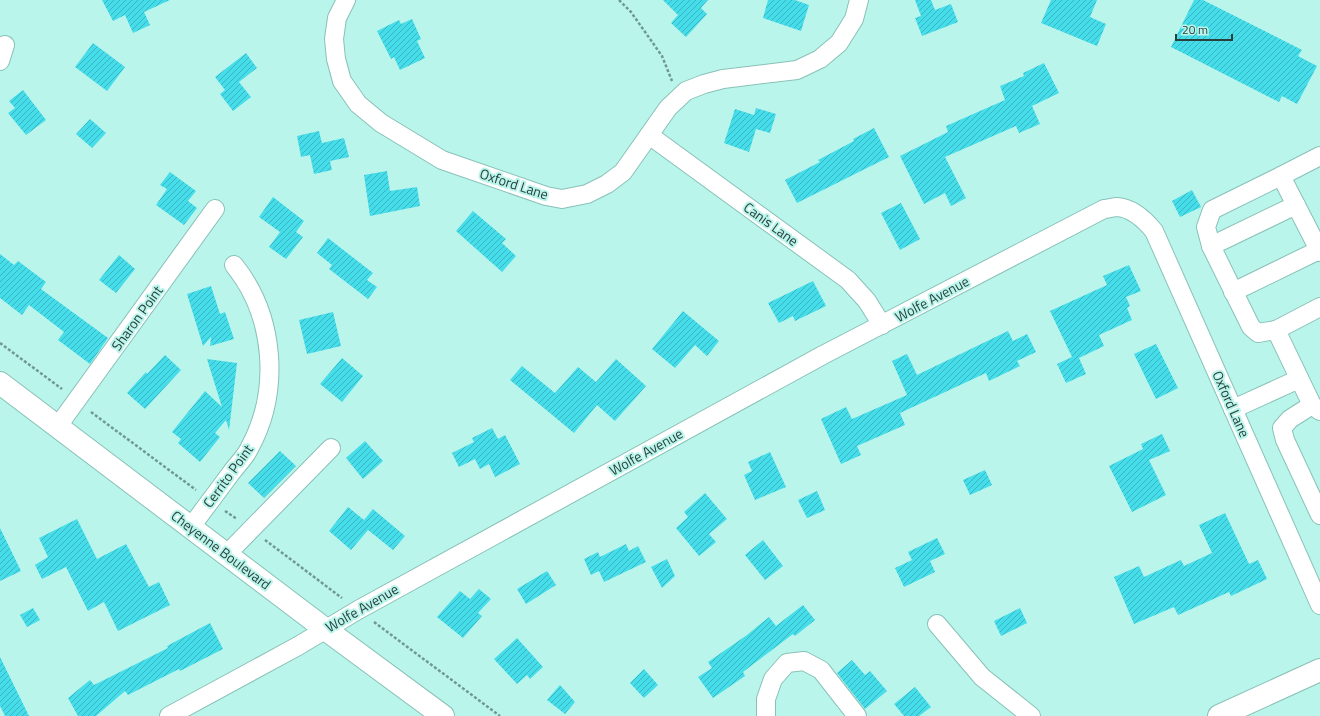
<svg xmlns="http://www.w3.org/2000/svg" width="1320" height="716" viewBox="0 0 1320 716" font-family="'Titillium Web',sans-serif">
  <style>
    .building { fill: url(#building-hatch) }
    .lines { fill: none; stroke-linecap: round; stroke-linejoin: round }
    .minor-casing { stroke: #88c1b8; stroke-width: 20 }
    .major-casing { stroke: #88c1b8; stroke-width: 24 }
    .path { stroke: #6f9891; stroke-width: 2.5; stroke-dasharray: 3 2; stroke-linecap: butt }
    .minor { stroke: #fff; stroke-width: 18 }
    .major { stroke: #fff; stroke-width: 22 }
    .labels { text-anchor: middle; stroke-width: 4; stroke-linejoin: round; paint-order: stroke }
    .street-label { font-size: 14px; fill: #29403d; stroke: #baf5eb }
  </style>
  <defs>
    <pattern id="building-hatch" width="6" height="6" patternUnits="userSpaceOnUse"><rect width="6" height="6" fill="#46ddea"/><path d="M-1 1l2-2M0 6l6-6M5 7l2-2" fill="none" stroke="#3ab5bf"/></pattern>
  </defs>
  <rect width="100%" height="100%" fill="#baf5eb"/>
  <!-- building -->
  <g class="building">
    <polygon points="102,0 170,0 144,12 150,25 133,33 125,15 113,21"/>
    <polygon points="663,0 708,0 701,8 707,14 686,37 671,23 678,15"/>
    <polygon points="768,0 795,0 809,5 801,31 763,18"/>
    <polygon points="915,0 931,0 935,10 951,4 958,22 922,36 915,18 921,16"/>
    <polygon points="1051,0 1097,0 1090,17 1106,24 1097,46 1041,23"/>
    <polygon points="1194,0 1203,0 1302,50 1298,56 1317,66 1297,104 1282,96 1279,102 1171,47"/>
    <polygon points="412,19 421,39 417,41 425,58 400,70 394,57 391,59 377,31 399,20 401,24"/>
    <polygon points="93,43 125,67 107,91 75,67"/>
    <polygon points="246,53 257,68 239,82 251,97 233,111 220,94 225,90 215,77"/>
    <polygon points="1044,63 1059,93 1032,106 1040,124 1019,133 1016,126 945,157 966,198 951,206 945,193 924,204 900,156 948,132 946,126 1005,100 1000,86 1024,76 1023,73"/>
    <polygon points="23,90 46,120 26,135 8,113 15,108 9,101"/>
    <polygon points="756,108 776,114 770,133 756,129 749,152 724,143 735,109 754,115"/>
    <polygon points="90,119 106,133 92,148 76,134"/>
    <polygon points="874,128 889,157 797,203 785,180 820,162 818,160 854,141 853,139"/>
    <polygon points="319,131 322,143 344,138 349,157 330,161 332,170 314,174 310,155 301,157 297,136"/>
    <polygon points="387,171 390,191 417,187 420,206 370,216 364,175"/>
    <polygon points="170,172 196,191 188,201 197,208 184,225 156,205 167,189 160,185"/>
    <polygon points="1192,190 1201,207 1180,217 1172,201"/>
    <polygon points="273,197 304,221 296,232 303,237 286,259 269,247 280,232 259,217"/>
    <polygon points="901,203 920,239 900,250 881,213"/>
    <polygon points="473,211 506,239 502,243 516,256 502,272 456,231"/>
    <polygon points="328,238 373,273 367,280 377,287 368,299 329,269 332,265 317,253"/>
    <polygon points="0,254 14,265 18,261 46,282 41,289 108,338 90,364 58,340 64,332 29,305 22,315 0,298"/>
    <polygon points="119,255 135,269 116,293 99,280"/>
    <polygon points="1129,265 1141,291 1126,297 1130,306 1127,308 1132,320 1099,335 1104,346 1079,358 1086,374 1066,383 1057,364 1072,357 1050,311 1107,285 1103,276"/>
    <polygon points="813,281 826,306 795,321 793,316 779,323 768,303"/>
    <polygon points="211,286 220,314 225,312 234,339 210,346 211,337 203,346 187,294"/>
    <polygon points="683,311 719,341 707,356 695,345 675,368 652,349"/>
    <polygon points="333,312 341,346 307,354 299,320"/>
    <polygon points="1008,331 1013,341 1027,334 1036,352 1017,361 1020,366 989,381 986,373 900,413 905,425 857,446 861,455 841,464 821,419 846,407 852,419 907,395 892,361 907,354 917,375"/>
    <polygon points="1156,344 1178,388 1156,399 1134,354"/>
    <polygon points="165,355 181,370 145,409 127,393 146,372 147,374"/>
    <polygon points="342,358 363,376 342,402 320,384"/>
    <polygon points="207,359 237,363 229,430 226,420 215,433 220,437 200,462 178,443 181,439 172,432 205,391 222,407"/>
    <polygon points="616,359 646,386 615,421 597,405 574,433 510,380 522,366 555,393 578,367 596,382"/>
    <polygon points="492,428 498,439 505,435 520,464 495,477 489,464 480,469 475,459 459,467 452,453 474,442 472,438"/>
    <polygon points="1162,434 1170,451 1149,460 1166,495 1132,512 1109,466 1143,449 1141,444"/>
    <polygon points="365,441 383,461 363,479 346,458"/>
    <polygon points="280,451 296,466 264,498 248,483"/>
    <polygon points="770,452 786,487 755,500 744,475 752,471 748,462"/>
    <polygon points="985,470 992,485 970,495 963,480"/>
    <polygon points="817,491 825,510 807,518 798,500"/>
    <polygon points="705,493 727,519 709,534 716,542 699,556 676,528 688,517 684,512"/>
    <polygon points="348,507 364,520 373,509 405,536 393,550 368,530 351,550 329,531"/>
    <polygon points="1225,513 1249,564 1258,560 1267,579 1231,596 1229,592 1178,615 1174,607 1134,624 1114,577 1139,566 1144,577 1181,560 1184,566 1212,553 1199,525"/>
    <polygon points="77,519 97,559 126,544 149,587 159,582 170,605 118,631 104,602 88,611 66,567 42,579 35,565 48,557 39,538"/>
    <polygon points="0,528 21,571 0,581"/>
    <polygon points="937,538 945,554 930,561 935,572 904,587 895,568 912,560 908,552"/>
    <polygon points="763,540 783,566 765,580 745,555"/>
    <polygon points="626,544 629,551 638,546 646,562 604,582 599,571 591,575 584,559 598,552 600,557"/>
    <polygon points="667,559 675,576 662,588 651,567"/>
    <polygon points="547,571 556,585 526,604 517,589"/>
    <polygon points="479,589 491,599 478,613 482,616 463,638 437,617 460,591 470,599"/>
    <polygon points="803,605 815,620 795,636 793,634 743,672 745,676 713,698 698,677 712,668 708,662 747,635 769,617 776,626"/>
    <polygon points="33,608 40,620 27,627 20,615"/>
    <polygon points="1020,608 1027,623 1001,636 994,621"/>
    <polygon points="210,623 223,649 180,671 179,669 128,695 125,691 96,716 78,716 68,698 90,680 94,685 168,648 167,646"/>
    <polygon points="517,638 543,667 530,679 527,675 517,684 494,659"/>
    <polygon points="0,657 29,716 5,716 0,706"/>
    <polygon points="852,660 865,675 870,671 887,691 865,709 837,673"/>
    <polygon points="644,669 658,685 644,698 630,683"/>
    <polygon points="560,685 575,702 565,714 547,700"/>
    <polygon points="915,687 931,707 919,716 904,716 894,704"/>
  </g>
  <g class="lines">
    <defs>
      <g id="minor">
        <polyline points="346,0 337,18 334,39 336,59 342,81 358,104 381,123 442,160 546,196 562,199 587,194 607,184 623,172 668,108 686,91 704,84 723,79 797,70 820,59 839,43 854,19 859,0"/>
        <polyline points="0,61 5,45"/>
        <polyline points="649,135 848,280 867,301 882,325"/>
        <polyline points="1320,156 1281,176 1320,252"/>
        <polyline points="1211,246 1296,205"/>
        <polyline points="1233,292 1319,250"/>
        <polyline points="1320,307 1276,330 1312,405 1320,411"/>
        <polyline points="1276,330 1258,333 1251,327 1211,246 1206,227 1212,210 1281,176"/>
        <polyline points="1312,405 1290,419 1282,428 1285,440 1320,515"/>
        <polyline points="1233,409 1299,379"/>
        <polyline points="58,426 215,209"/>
        <path d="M191,527C204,509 218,491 231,473C237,465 245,457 249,449C281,391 275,316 234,265"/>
        <polyline points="227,554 331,448"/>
        <polyline points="937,624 982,677 1031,716"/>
        <path d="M169,716L298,646L358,610L823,355L1104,209C1108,209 1113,207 1117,207C1132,208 1145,220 1154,231L1320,605"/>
        <polyline points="766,716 766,699 773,679 787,663 804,661 821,670 857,716"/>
      </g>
      <g id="major">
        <polyline points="0,383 325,629 443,716"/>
        <polyline points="1219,716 1320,670"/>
      </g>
    </defs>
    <!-- minor casing -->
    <use href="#minor" class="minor-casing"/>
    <!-- major casing -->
    <use href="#major" class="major-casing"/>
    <!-- path -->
    <g class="path">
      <polyline points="619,0 631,12 662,56 672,81"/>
      <polyline points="0,343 62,389"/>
      <polyline points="91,412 196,490"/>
      <polyline points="225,511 237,519"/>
      <polyline points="265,540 342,598"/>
      <polyline points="374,622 500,716"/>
    </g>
    <!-- minor -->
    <use href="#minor" class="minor"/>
    <!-- major -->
    <use href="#major" class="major"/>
  </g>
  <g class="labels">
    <!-- street labels -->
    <g class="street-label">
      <text transform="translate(514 184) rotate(18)" y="5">Oxford Lane</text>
      <text transform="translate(771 224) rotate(36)" y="5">Canis Lane</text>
      <text transform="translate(932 299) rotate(-28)" y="5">Wolfe Avenue</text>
      <text transform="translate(137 318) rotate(-54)" y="5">Sharon Point</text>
      <text transform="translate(1231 404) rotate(66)" y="5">Oxford Lane</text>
      <text transform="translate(646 452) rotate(-29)" y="5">Wolfe Avenue</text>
      <text transform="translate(228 476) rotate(-54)" y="5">Cerrito Point</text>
      <text transform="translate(221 550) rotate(37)" y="5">Cheyenne Boulevard</text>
      <text transform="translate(362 608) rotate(-30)" y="5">Wolfe Avenue</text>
    </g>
  </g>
  <!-- scale -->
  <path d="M1176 34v6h56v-6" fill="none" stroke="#29403d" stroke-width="2"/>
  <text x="1182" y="34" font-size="12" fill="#29403d" stroke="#baf5eb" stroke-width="3" paint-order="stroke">20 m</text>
</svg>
